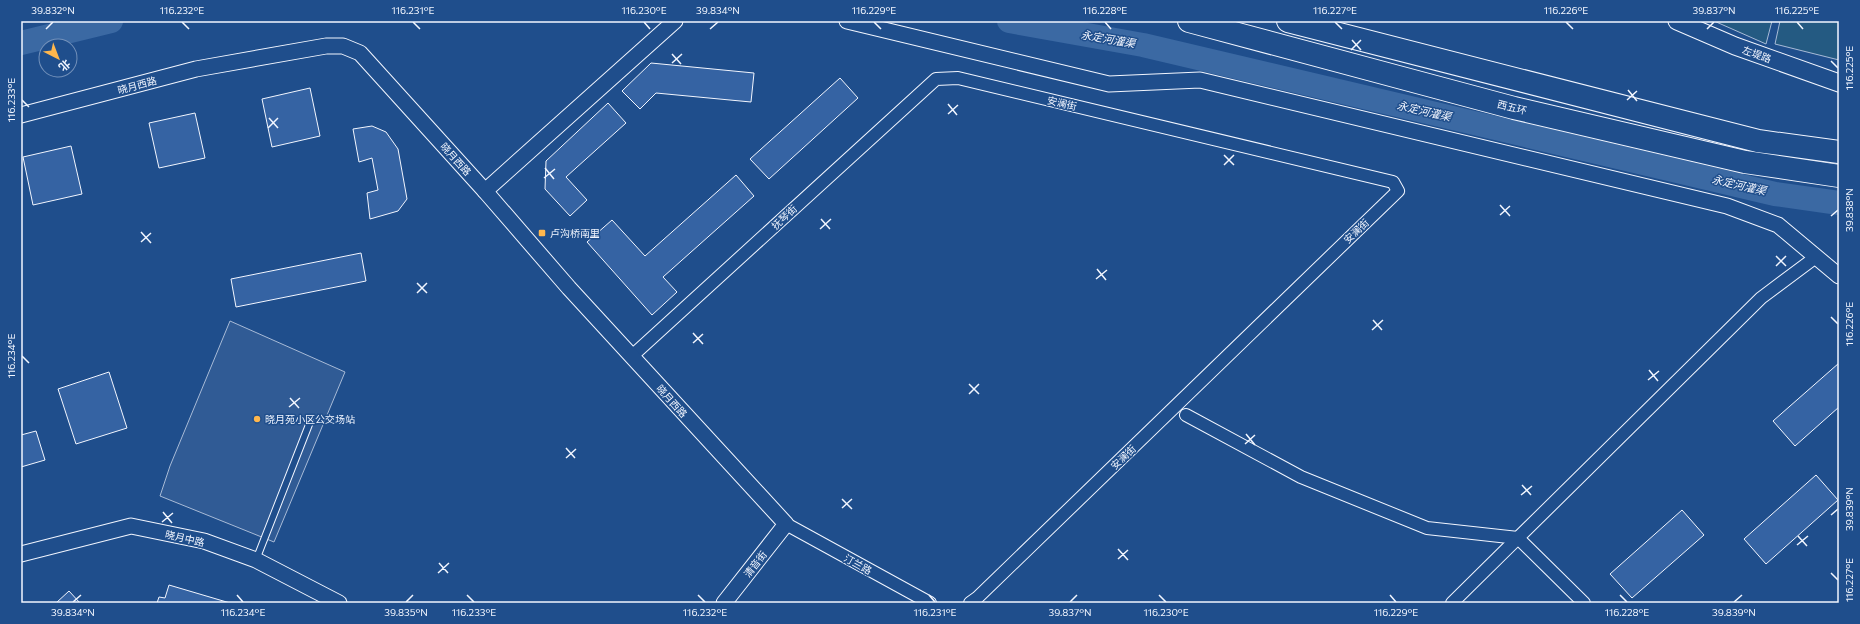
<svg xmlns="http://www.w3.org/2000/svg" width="1860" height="624" viewBox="0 0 1860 624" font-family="Commissioner,'Noto Sans SC',sans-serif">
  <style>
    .green { fill: #245a82; stroke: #a8bbd7 }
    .parking { fill: #305b95; stroke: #a8bbd7 }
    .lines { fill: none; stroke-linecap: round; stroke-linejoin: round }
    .river { stroke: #3b69a3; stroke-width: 24 }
    .building { fill: #3563a3; stroke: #f2f6ff }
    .service-casing { stroke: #f2f6ff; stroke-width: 8 }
    .minor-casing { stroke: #f2f6ff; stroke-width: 14 }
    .tertiary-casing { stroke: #f2f6ff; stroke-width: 17 }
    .secondary-casing { stroke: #f2f6ff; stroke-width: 19 }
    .motorway-casing { stroke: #f2f6ff; stroke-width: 24 }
    .service { stroke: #1f4e8c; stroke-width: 6 }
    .minor { stroke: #1f4e8c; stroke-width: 12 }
    .tertiary { stroke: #1f4e8c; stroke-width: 15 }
    .secondary { stroke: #1f4e8c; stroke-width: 17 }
    .motorway { stroke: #1f4e8c; stroke-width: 22 }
    .ticks { fill: none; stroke: #f2f6ff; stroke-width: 1.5 }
    .poi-dot { fill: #ffb74d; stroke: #1f4e8c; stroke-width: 1.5 }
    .labels { text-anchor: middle; stroke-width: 3; stroke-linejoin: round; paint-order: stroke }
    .street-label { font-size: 10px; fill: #f2f6ff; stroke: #1f4e8c }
    .poi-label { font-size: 10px; fill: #f2f6ff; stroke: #1f4e8c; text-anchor: start }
    .water-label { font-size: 11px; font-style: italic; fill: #f2f6ff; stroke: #1f4e8c }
    .neatline { fill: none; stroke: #f2f6ff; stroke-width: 1.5 }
    .ticks-label { font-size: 10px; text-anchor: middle; fill: #f2f6ff }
  </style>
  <rect width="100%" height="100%" fill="#1f4e8c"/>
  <!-- green -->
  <g class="green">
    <polygon points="1714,21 1772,21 1766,44"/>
    <polygon points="1780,21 1839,21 1839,60 1775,44"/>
  </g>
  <!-- parking -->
  <polygon class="parking" points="230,321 345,372 274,542 160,496 170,466"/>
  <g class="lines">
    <!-- river -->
    <g class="river">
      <polyline points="1009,21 1143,45 1775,194 1839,203"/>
      <polyline points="21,43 111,21"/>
    </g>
  </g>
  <!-- building -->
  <g class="building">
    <polygon points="651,63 754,73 751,102 656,93 640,109 622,91"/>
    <polygon points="840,78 858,98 769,179 750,159"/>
    <polygon points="310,88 320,136 272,147 262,99"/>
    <polygon points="608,103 626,123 566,177 587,200 570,216 545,189 546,161"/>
    <polygon points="195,113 205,158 159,168 149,123"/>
    <polygon points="372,126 386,132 398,149 407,199 398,211 370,219 367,193 378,190 372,158 359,162 353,129"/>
    <polygon points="71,146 82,194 33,205 23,157"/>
    <polygon points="736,175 754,196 663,277 677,292 652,315 587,242 612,220 645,256"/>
    <polygon points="361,253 366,281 236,307 231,279"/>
    <polygon points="1839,363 1839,407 1795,446 1773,421"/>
    <polygon points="109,372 127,428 76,444 58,389"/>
    <polygon points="36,431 45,460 21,467 21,435"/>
    <polygon points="1816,475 1838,500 1766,564 1744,539"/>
    <polygon points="1682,510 1704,535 1632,598 1610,574"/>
    <polygon points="169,585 230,603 157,603 159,597 165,598"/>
    <polygon points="69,591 80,603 56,603"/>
  </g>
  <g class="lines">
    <defs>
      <polyline id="service" points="256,560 310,422"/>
      <g id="minor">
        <polyline points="632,356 936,79 958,78 1393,182 1398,191 977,598 970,603"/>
        <polyline points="1186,415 1301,477 1427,528 1518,538 1584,603"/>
        <polyline points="786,524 930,603"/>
        <polyline points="1452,603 1761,298 1816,257"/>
      </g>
      <g id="tertiary">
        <polyline points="847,21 1109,84 1200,80 1727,206 1778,225 1839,276"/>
        <polyline points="21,115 196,69 326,46 343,46 360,53 485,191 569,288 786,524 724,603"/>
        <polyline points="485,191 675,21"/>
        <polyline points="21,554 131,526 204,541 256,560 339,603"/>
      </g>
      <polyline id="secondary" points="1677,21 1735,46 1839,83"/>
      <g id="motorway">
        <polyline points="1189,21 1514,108 1745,162 1839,176"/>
        <polyline points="1288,21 1758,141 1839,152"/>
      </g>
    </defs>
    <!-- service casing -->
    <use href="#service" class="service-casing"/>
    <!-- minor casing -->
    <use href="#minor" class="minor-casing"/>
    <!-- tertiary casing -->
    <use href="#tertiary" class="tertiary-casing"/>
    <!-- secondary casing -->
    <use href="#secondary" class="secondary-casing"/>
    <!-- motorway casing -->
    <use href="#motorway" class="motorway-casing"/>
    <!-- service -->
    <use href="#service" class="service"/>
    <!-- minor -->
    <use href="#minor" class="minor"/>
    <!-- tertiary -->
    <use href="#tertiary" class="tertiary"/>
    <!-- secondary -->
    <use href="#secondary" class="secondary"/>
    <!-- motorway -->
    <use href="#motorway" class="motorway"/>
  </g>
  <!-- ticks -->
  <path class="ticks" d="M182,22L189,29M413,22L420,29M644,22L650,29M874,22L881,29M1105,22L1111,29M1335,22L1342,29M1566,22L1573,29M1797,22L1803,29M46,29L53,22M710,29L718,22M1707,29L1714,22M1352,40L1361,50M1351,50L1361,40M672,54L681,64M1831,61L1838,68M672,63L682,54M1628,90L1637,101M22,100L29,107M1627,100L1637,91M948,104L957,115M948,114L958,105M269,118L278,128M268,128L278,118M1224,155L1234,165M1224,165L1234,155M545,168L554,179M544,178L555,169M1500,205L1510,216M1500,215L1510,206M1831,216L1838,210M821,219L830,229M820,229L831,219M141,232L151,243M141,242L151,233M1776,256L1786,266M1776,266L1786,256M1097,269L1106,280M1096,279L1107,270M417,283L427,293M417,293L427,283M1831,317L1838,324M1373,320L1382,330M1372,330L1383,320M693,333L703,344M693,343L703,334M22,356L29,363M1649,370L1658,381M1648,380L1659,371M969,384L979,394M969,394L979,384M290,398L299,408M289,407L300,398M1246,434L1255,445M1245,444L1255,435M566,448L575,458M566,458L576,449M1522,485L1531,495M1521,495L1532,486M842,499L852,509M842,508L852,499M163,512L172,523M1831,515L1838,509M162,522L173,513M1798,536L1807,546M1797,545L1808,536M1118,549L1128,560M1118,559L1128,550M439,563L448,573M438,573L449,563M1831,573L1838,580M237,595L243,602M467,595L474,602M698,595L705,602M929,595L935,602M1159,595L1166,602M1390,595L1396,602M1620,595L1627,602M73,602L81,595M406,602L413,595M1070,602L1077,595M1734,602L1742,595"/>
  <!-- markers -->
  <g class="poi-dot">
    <rect x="538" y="229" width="8" height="8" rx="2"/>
    <circle cx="257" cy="419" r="4"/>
  </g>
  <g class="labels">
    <!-- street labels -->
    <g class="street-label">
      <text transform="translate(1757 54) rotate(20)" y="4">左堤路</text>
      <text transform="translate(137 85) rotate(-15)" y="4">晓月西路</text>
      <text transform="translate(1062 103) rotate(13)" y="4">安澜街</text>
      <text transform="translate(1512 107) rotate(14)" y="4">西五环</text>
      <text transform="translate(456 159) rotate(48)" y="4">晓月西路</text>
      <text transform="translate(784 217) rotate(-43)" y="4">抚琴街</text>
      <text transform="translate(1356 231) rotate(-44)" y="4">安澜街</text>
      <text transform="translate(672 401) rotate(48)" y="4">晓月西路</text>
      <text transform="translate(1123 457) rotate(-44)" y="4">安澜街</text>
      <text transform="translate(185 538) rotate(13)" y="4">晓月中路</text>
      <text transform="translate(755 564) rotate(-52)" y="4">清音街</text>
      <text transform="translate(858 564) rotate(29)" y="4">汀兰路</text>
    </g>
    <!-- poi labels -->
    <g class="poi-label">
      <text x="550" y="237">卢沟桥南里</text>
      <text x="265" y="423">晓月苑小区公交场站</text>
    </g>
    <!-- water labels -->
    <g class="water-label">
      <text transform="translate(1108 39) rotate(10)" y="4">永定河灌渠</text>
      <text transform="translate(1424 111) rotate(13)" y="4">永定河灌渠</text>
      <text transform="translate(1739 185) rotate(13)" y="4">永定河灌渠</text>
    </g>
  </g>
  <!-- border -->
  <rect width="1860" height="624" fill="none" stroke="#1f4e8c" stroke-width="44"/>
  <!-- north arrow -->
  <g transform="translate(58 58) rotate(138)"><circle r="19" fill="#1f4e8c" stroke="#7391ba"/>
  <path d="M0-3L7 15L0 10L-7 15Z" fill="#ffb74d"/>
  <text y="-6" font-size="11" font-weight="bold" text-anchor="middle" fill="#f2f6ff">北</text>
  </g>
  <rect x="22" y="22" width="1816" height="580" class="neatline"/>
  <g class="ticks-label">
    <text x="53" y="14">39.832°N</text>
    <text x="182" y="14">116.232°E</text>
    <text x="413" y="14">116.231°E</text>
    <text x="644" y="14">116.230°E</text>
    <text x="718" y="14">39.834°N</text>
    <text x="874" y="14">116.229°E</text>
    <text x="1105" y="14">116.228°E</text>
    <text x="1335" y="14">116.227°E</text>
    <text x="1566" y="14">116.226°E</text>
    <text x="1714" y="14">39.837°N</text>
    <text x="1797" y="14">116.225°E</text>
    <text transform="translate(1849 68) rotate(-90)" y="4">116.225°E</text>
    <text transform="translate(11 100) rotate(-90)" y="4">116.233°E</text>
    <text transform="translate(1849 210) rotate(-90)" y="4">39.838°N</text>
    <text transform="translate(1849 324) rotate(-90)" y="4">116.226°E</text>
    <text transform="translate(11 356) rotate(-90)" y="4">116.234°E</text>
    <text transform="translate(1849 509) rotate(-90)" y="4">39.839°N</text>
    <text transform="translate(1849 580) rotate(-90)" y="4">116.227°E</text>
    <text x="73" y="616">39.834°N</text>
    <text x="243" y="616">116.234°E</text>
    <text x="406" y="616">39.835°N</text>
    <text x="474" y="616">116.233°E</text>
    <text x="705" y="616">116.232°E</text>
    <text x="935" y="616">116.231°E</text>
    <text x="1070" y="616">39.837°N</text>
    <text x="1166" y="616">116.230°E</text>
    <text x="1396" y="616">116.229°E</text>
    <text x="1627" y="616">116.228°E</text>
    <text x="1734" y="616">39.839°N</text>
  </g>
</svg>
